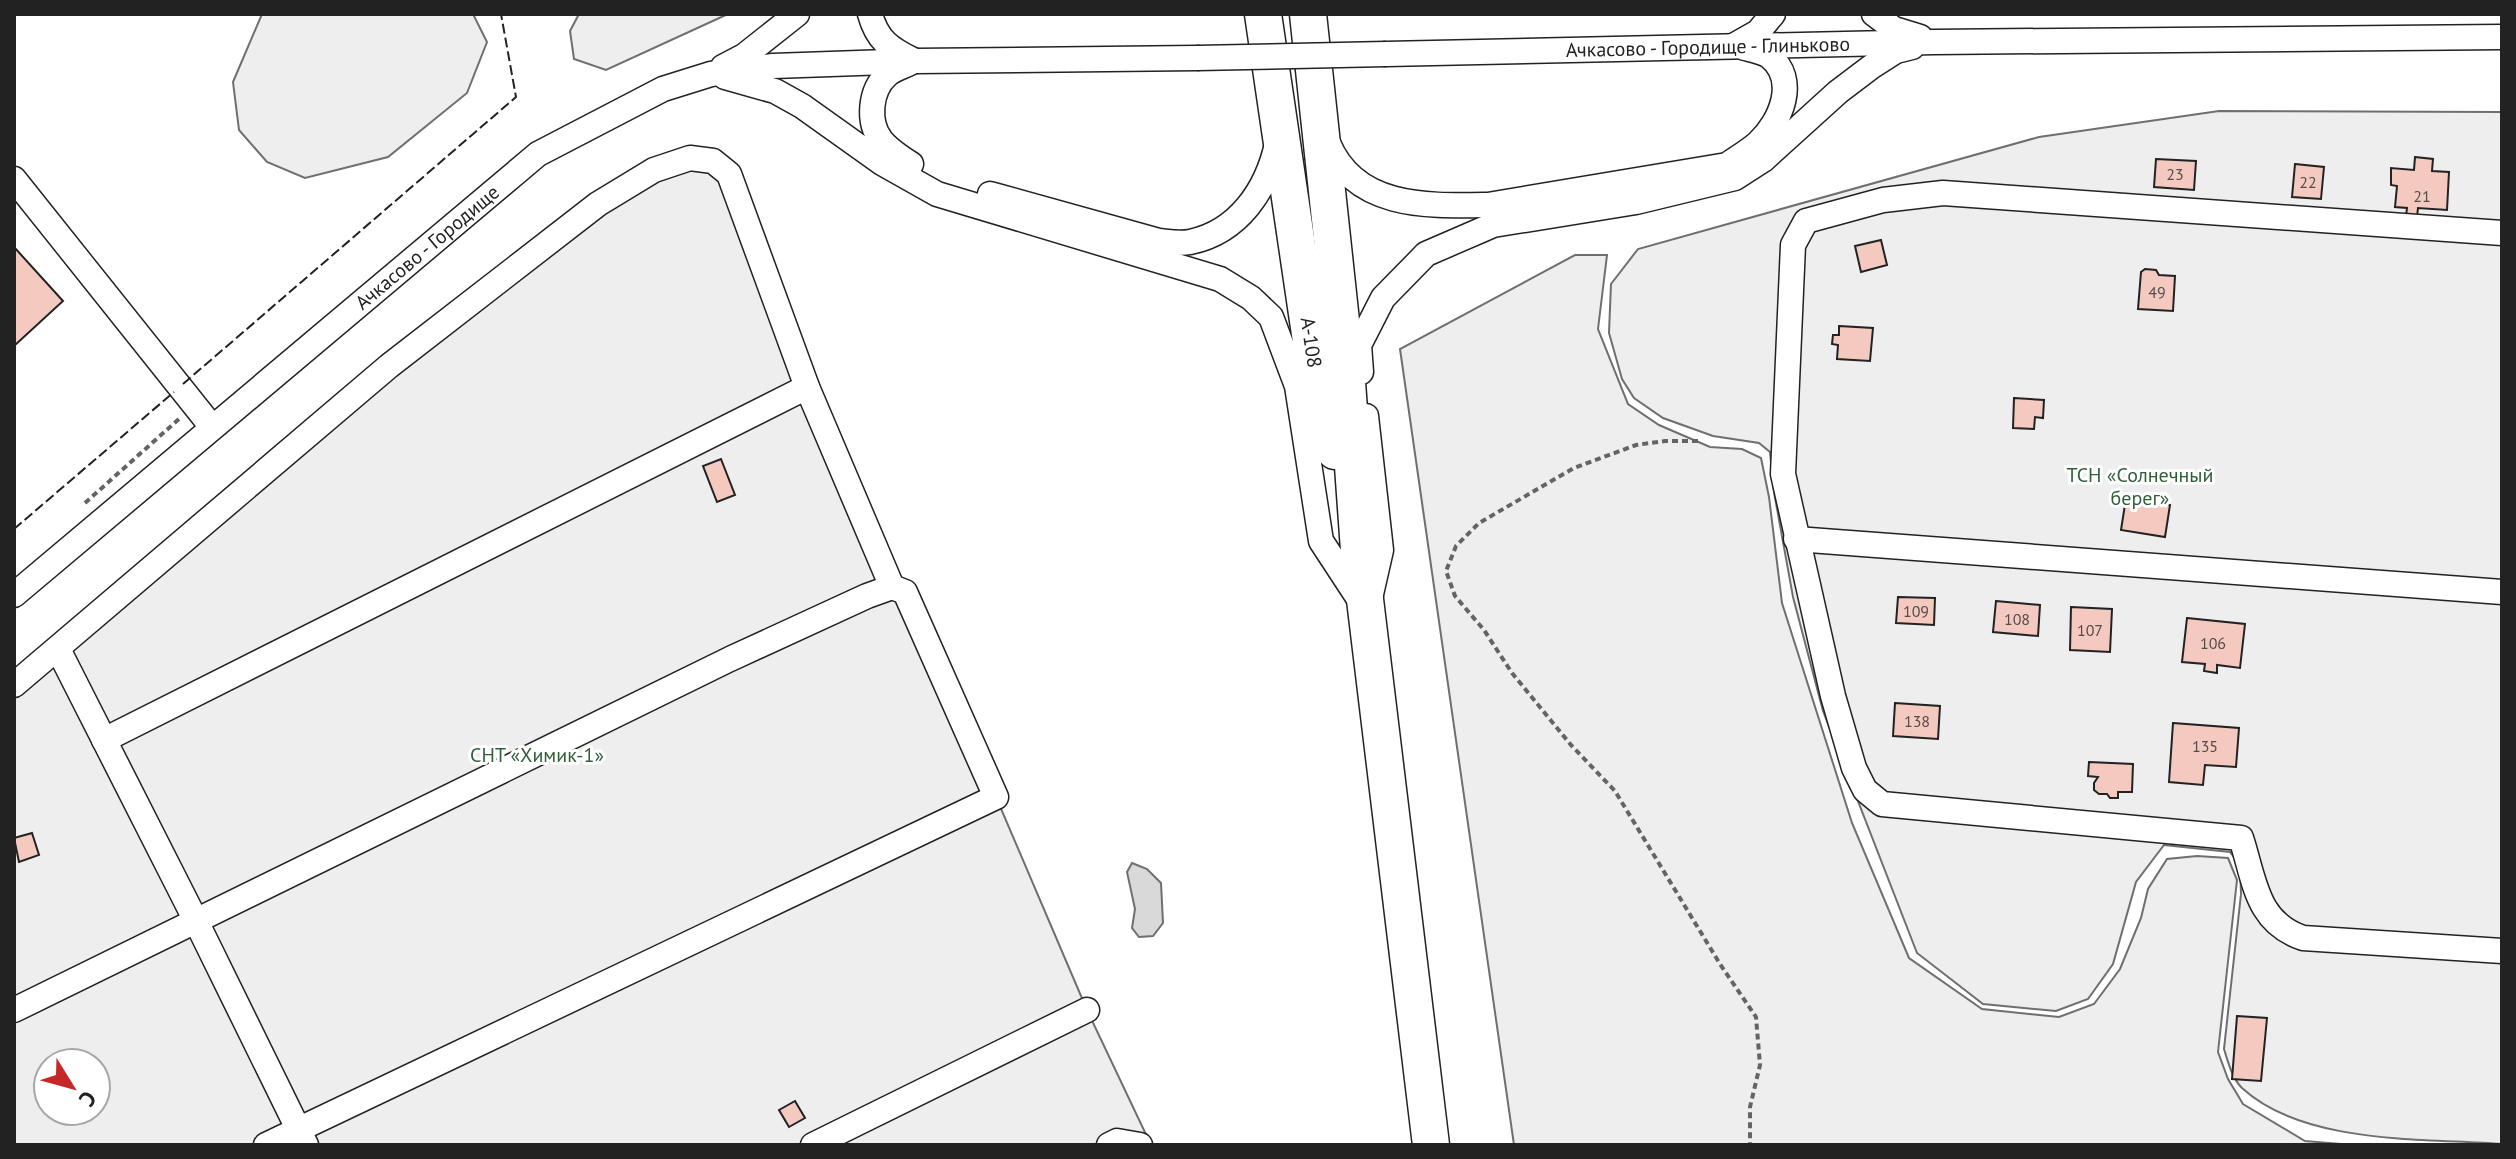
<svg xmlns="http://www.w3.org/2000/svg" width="2516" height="1159" viewBox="0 0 2516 1159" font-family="'PT Sans',sans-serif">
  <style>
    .green { fill: #eee; stroke: #6f6f6f; stroke-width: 2; fill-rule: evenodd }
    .water { fill: #d9d9d9; stroke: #6f6f6f; stroke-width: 2 }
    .building { fill: #f3c9c0; stroke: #222; stroke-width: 2 }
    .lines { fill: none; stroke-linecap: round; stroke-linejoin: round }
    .minor-casing { stroke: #222; stroke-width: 27 }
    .highway-casing { stroke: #222; stroke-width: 39 }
    .path { stroke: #646464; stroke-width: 4; stroke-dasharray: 6 4; stroke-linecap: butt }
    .minor { stroke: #fff; stroke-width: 24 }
    .highway { stroke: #fff; stroke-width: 36 }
    .minor-bridge-casing { stroke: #222; stroke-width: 27; stroke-linecap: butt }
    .minor-bridge { stroke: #fff; stroke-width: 24 }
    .fence { stroke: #222; stroke-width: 2; stroke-dasharray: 10 4; stroke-linecap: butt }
    .labels { text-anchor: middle; stroke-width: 6; stroke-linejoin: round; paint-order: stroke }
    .number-label { font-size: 16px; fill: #564c4a }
    .street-label { font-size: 20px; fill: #222; stroke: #fff }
    .park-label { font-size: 20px; fill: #2f5e38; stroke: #fff }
  </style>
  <rect width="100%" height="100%" fill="#fff"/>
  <!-- green -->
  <g class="green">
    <polygon points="262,14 473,14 487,42 467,93 388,157 305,178 267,162 239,130 233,82"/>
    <polygon points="579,14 728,14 606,70 574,59 570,31"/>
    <path d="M2219,111L2502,112V1144C2423,1138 2304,1145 2242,1088C2232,1078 2228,1062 2224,1049L2241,894L2240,864L2230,852L2164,845L2136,882L2113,964L2088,999L2056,1011L1983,1004L1917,953L1823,711L1793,597L1774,492L1770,452L1759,443L1713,436L1663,418L1634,398L1622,379L1609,333L1611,284L1638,249L2039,137Z"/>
    <path d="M713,161L807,387L996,797L1087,1010L1151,1145H14V685L389,366L654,170ZM48,1063H96V1111H48Z"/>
    <polygon points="1575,255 1607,255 1598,329 1628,404 1659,425 1710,447 1742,449 1761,458 1769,497 1782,603 1852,823 1909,958 1982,1009 2059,1017 2094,1004 2120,969 2141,918 2148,889 2167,859 2197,856 2228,858 2237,880 2218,1052 2228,1079 2243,1104 2305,1141 2353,1145 1514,1145 1400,349"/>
  </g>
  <!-- water -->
  <polygon class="water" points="1132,863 1147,869 1161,883 1163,923 1153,936 1139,937 1132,928 1135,909 1127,872"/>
  <!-- building -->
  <g class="building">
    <polygon points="2415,157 2433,159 2432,171 2449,172 2447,210 2418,208 2417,217 2406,216 2407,208 2395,207 2397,186 2391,185 2391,168 2414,170"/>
    <polygon points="2156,159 2196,161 2194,190 2154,187"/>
    <polygon points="2295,164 2324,167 2321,199 2292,197"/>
    <polygon points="1881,240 1887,265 1861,272 1855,246"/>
    <polygon points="14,247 63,301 14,346"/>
    <polygon points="2145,269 2156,270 2159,275 2175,276 2173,311 2138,309 2141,272"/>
    <polygon points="1839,326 1873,328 1870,361 1837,359 1838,345 1832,344 1833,335 1839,335"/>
    <polygon points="2014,398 2044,400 2043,418 2035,417 2034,429 2013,428"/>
    <polygon points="721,459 735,495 717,502 703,466"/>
    <polygon points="2126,498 2170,505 2165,537 2121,530"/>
    <polygon points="1898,597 1935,598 1934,625 1896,623"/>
    <polygon points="1996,601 2040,605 2038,636 1993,632"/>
    <polygon points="2071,607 2112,609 2110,652 2070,650"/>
    <polygon points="2187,618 2245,624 2240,668 2217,665 2217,673 2204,671 2205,664 2182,662"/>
    <polygon points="1895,703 1940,706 1938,739 1893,736"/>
    <polygon points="2173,723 2239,728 2236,767 2205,765 2203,785 2169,782"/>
    <polygon points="2089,762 2133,764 2132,792 2118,792 2118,798 2110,798 2107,794 2099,794 2094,790 2094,783 2098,777 2088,776"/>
    <polygon points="32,833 39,855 19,862 14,838"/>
    <polygon points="2237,1016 2267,1018 2261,1081 2232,1079"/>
    <polygon points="795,1101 805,1118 789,1127 779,1110"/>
  </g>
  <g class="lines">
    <defs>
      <g id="minor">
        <path d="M870,14C877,40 890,49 913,60"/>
        <polyline points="1874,14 1894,29 1920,37"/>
        <polyline points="1735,45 1758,32 1773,14"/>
        <path id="s1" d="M1386,54L1934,42L2502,37"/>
        <path d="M910,63C902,67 893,69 887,75C870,90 867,122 881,140C889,150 900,157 911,164"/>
        <polyline points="723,67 744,56 797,14"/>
        <polyline points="725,77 775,91 802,106 882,163 937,194 1220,279 1251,298 1271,317 1297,386 1321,541 1361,602"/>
        <path d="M1328,143C1355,209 1428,206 1488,205L1727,165C1737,158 1749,151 1758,143C1781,122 1799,79 1769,56C1763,52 1753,50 1745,48"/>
        <polyline points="14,179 212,427"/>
        <path d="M990,194L1159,241C1169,242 1180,244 1190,242C1239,232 1267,189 1277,144"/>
        <path d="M2502,233L1943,193L1883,200L1806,221L1793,245L1783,474L1833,696L1854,768L1865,790L1882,804L2241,838C2255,881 2256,922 2303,938L2502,951"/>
        <polyline points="1361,372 1359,345 1383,298 1426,254 1493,225 1636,202 1735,178 1763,160 1838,92 1871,67 1896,51 1912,47"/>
        <polyline points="1366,416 1381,550 1371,594"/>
        <polyline points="1796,539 2502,592"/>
        <path id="s2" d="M14,595L538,154L663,89L711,74L773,66L916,61L1197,58"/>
        <polyline points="58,649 196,921 306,1145"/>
        <polyline points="14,685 389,366 598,204 654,170 690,158 713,161 729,174 807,387 892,587"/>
        <polyline points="104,740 807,387"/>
        <polyline points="14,1010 730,659 867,596 892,587 905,592 996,797 266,1145"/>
        <polyline points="813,1145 1087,1010"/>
        <polyline points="1109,1145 1117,1141 1140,1145"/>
      </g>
      <g id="highway">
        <path id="s3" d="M1263,14L1316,375L1335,451"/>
        <polyline points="1308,14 1346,368 1359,550 1431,1145"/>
      </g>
    </defs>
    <!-- minor casing -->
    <use href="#minor" class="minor-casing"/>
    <!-- highway casing -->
    <use href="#highway" class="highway-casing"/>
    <!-- path -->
    <g class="path">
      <polyline points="1698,441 1665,441 1636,445 1574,468 1479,523 1456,546 1446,571 1455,596 1484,630 1512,673 1571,745 1615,791 1720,964 1756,1017 1760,1065 1750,1107 1750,1145"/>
      <polyline points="85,503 180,418"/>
    </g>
    <!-- minor -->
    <use href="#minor" class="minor"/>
    <!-- highway -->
    <use href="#highway" class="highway"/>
    <defs>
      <polyline id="minor-bridge" points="1197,58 1386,54"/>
    </defs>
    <!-- minor-bridge casing -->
    <use href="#minor-bridge" class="minor-bridge-casing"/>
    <!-- minor-bridge -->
    <use href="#minor-bridge" class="minor-bridge"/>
    <!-- fence -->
    <g class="fence">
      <polyline points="183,384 516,97 501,14"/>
      <polyline points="14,529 174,392"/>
    </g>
  </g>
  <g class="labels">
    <!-- number labels -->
    <g class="number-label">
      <text x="2175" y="180">23</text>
      <text x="2308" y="188">22</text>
      <text x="2422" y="202">21</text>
      <text x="2157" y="298">49</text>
      <text x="1916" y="617">109</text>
      <text x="2017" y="625">108</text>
      <text x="2090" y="636">107</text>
      <text x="2213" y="649">106</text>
      <text x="1917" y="727">138</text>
      <text x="2205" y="752">135</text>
    </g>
    <!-- street labels -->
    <g class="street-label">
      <text dy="7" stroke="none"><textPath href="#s1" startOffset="322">Ачкасово - Городище - Глиньково</textPath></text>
      <text dy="7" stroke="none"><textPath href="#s2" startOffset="540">Ачкасово - Городище</textPath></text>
      <text dy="7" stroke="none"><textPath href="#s3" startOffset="332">А-108</textPath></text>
    </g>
    <!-- park labels -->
    <g class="park-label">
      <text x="2140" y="482">ТСН «Солнечный<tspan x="2140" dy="23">берег»</tspan></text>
      <text x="537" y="762">СНТ «Химик-1»</text>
    </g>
  </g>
  <!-- border -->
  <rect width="2516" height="1159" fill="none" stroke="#222222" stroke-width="32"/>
  <!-- north arrow -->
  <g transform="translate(72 1087) rotate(127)"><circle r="38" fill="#ffffff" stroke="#a7a7a7" stroke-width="2"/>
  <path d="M0-6L14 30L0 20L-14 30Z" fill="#c62828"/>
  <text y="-12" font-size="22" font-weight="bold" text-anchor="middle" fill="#222222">С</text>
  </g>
</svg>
